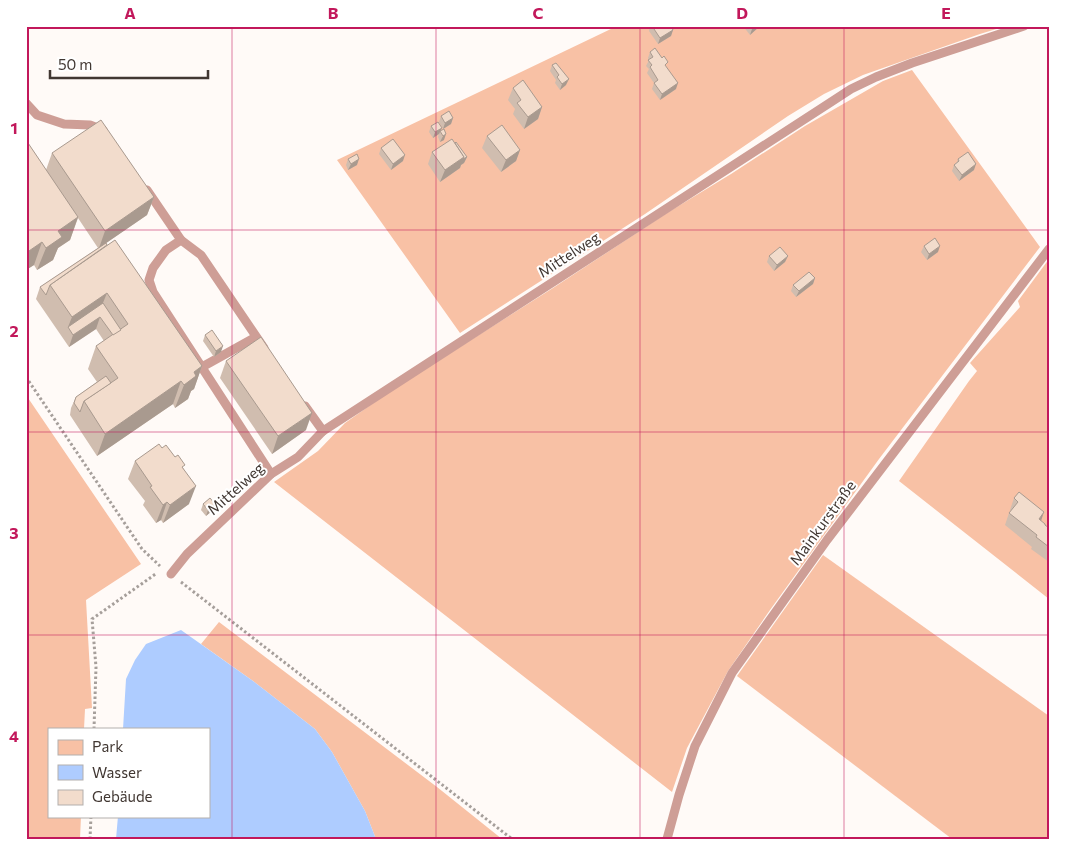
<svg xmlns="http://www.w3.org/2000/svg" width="1075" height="865" viewBox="0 0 1075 865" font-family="Commissioner,sans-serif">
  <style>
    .green { fill: #f8c1a5 }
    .water { fill: #aeccff }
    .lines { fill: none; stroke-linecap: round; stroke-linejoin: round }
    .path { stroke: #a69f9b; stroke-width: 3; stroke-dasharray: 2.5 2.5; stroke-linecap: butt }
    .service { stroke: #ce9e96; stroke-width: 9 }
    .wall { fill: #d0bdaf }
    .shaded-wall { fill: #a99a8f }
    .building { fill: #f2dccc; stroke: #a99a8f }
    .grid { fill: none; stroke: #c2185b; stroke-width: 1; stroke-opacity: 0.55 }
    .labels { text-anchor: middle; stroke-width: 4; stroke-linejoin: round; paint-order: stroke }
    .street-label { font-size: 15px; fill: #413732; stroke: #fff }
    .neatline { fill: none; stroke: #c2185b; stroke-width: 2 }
    .grid-label { font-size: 16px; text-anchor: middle; font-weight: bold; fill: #c2185b }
  </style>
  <rect width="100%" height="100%" fill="#fffaf7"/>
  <!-- green -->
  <g class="green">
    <polygon points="615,26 1006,26 980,34 863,75 824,94 788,116 645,214 460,333 337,160 615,27"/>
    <polygon points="912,70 1040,247 879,459 770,610 728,671 687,748 672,792 274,482 318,451 345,423 382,397 452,352 553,288 667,213 731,174 805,126 883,81"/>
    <polygon points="1049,259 1049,599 899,481 969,381 977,371 970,363 1020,307 1018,301"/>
    <polygon points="26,395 141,564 86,600 92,708 85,709 84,729 49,729 49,816 81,816 80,839 26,839"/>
    <polygon points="823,555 1049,716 1049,839 952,839 737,676"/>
    <polygon points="219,622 437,787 502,839 376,839 365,811 332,752 315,729 253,681 201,644"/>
  </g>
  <!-- water -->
  <polygon class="water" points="181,630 253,681 315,729 332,752 365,811 376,839 116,839 118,816 209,816 209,729 123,729 126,679 135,660 146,644"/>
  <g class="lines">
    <!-- path -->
    <g class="path">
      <polyline points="26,377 142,549 160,566"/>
      <polyline points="181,582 512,839"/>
      <polyline points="94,729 96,667 92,619 157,573"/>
      <polyline points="90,839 91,816"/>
    </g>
    <!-- service -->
    <g class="service">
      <polyline points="26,103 37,115 64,124 90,125 103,130"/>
      <polyline points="147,190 181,240 166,250 153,268 149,280 153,292 271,474"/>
      <polyline points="181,240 201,255 264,348"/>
      <polyline points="202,367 256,337"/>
      <polyline points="305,406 323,431"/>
      <polyline points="171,574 187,554 271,474 298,457 323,431 828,104 851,89 876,77 912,63 1024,26"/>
      <polyline points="667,839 679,795 695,746 732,673 827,540 1049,249"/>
    </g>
  </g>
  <!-- wall -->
  <g class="wall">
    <polygon points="650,26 671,26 673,30 671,36 658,44 649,31"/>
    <polygon points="743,26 760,26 750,35"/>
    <polygon points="650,52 666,67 676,89 660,100 652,89 654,83 647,73 649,69 646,66 649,60 648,58"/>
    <polygon points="552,65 566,85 560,90 555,83 556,80 550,71"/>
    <polygon points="513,88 542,107 538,119 524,129 513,114 515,109 508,100"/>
    <polygon points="441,116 453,118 451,124 443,129 439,122"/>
    <polygon points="431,126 442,128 440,131 444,140 440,142 438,137 439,134 433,138 429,132"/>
    <polygon points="487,136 520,150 516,161 501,172 482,148"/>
    <polygon points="26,140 46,170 52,153 154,197 147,215 106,243 202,366 194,389 191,391 188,399 175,408 173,404 97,456 70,415 71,408 76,397 97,382 88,369 96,346 104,341 96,329 69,347 36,299 40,287 98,248 78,218 70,240 58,248 53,260 37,270 34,265 26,270"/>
    <polygon points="455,143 467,157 464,163 461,165 460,168 440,182 428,164 432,152"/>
    <polygon points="381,148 403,161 391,170 379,154"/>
    <polygon points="348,159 357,165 348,170 346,165"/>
    <polygon points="958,159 974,170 959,181 952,171 954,165 957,162"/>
    <polygon points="924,246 938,252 927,260 921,252"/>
    <polygon points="769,256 788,256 785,262 774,271 767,262"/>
    <polygon points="815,278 813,284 796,297 791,291 793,285"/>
    <polygon points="205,335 221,352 214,357 203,341"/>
    <polygon points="226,361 306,430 272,454 220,378"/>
    <polygon points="162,448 184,469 189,504 163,523 161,520 156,523 143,505 145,501 128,479 135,461"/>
    <polygon points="1014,498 1049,528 1049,562 1031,549 1032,547 1005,525 1009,513 1011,511 1010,510"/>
    <polygon points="203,504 213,510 206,516 201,510"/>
  </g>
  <!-- shaded-wall -->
  <g class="shaded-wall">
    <polygon points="756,26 760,26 750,35 752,29"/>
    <polygon points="673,30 671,36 658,44 660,38"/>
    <polygon points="569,79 566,85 560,90 562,84"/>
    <polygon points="678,83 676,89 660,100 662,94"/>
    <polygon points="542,107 538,119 524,129 528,117"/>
    <polygon points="453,118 451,124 443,129 445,123"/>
    <polygon points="442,128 439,134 433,138 435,132"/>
    <polygon points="446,134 444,140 440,142 443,136"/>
    <polygon points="520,150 516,161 501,172 506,160"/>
    <polygon points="405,155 403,161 391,170 393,164"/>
    <polygon points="464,157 467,157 464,163 461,165 460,168 440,182 445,170"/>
    <polygon points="359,159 357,165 348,170 351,164"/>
    <polygon points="976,164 974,170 959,181 962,175"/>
    <polygon points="154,197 147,215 99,248 105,231"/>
    <polygon points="78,217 70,240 58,248 53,260 37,270 46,248 58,231"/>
    <polygon points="42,242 34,265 26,270 26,253"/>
    <polygon points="940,246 938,252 927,260 929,254"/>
    <polygon points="788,256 785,262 774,271 777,265"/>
    <polygon points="815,278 813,284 796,297 799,291"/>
    <polygon points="107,293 98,315 68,327 72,317"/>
    <polygon points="100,317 96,329 69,347 73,335"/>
    <polygon points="223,346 221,352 214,357 216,351"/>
    <polygon points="202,366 194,389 191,391 188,399 175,408 184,385 194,372"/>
    <polygon points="181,381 173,404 97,456 105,434"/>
    <polygon points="312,413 306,430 272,454 278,436"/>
    <polygon points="196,486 189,504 163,523 170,505"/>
    <polygon points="167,502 161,520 156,523 163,505"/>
    <polygon points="215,504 213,510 206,516 208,510"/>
    <polygon points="1044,512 1040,524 1039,519"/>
  </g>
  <!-- building -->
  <g class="building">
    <polygon points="652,26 671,26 673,30 660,38"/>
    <polygon points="750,26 756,26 752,29"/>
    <polygon points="655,48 662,58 664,56 668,62 665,65 678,83 662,94 654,83 658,80 650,67 652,65 648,60 653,57 650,52"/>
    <polygon points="556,63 569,79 562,84 557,77 559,75 552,65"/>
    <polygon points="523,80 542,107 528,117 517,103 521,100 513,88"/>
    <polygon points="449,111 453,118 445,123 441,116"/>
    <polygon points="101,120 154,197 105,231 52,153"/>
    <polygon points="438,122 442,128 435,132 431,126"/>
    <polygon points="502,125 520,150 506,160 487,136"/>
    <polygon points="444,129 446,134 443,136 440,131"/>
    <polygon points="393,139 405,155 393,164 381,148"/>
    <polygon points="452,139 464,157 445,170 432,152"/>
    <polygon points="26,140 78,217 58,231 62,237 46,248 42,242 26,253"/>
    <polygon points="456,142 467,157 463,159 464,157 455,143"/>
    <polygon points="968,152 976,164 962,175 954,165 959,161 958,159"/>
    <polygon points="357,154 359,159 351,164 348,159"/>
    <polygon points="935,238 940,246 929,254 924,246"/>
    <polygon points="115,240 202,366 194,372 196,376 184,385 181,381 105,434 84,401 118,378 96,346 128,324 107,293 72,317 50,285"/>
    <polygon points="106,243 107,245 50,285 46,295 40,287"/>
    <polygon points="780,247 788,256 777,265 769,256"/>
    <polygon points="809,272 815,278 799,291 793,285"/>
    <polygon points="103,303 121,330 113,335 100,317 73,335 68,327"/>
    <polygon points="212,330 223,346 216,351 205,335"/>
    <polygon points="261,337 312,413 278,436 226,361"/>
    <polygon points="106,376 111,383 84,401 80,412 74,403 76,397"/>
    <polygon points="159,444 162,448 166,445 175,457 178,455 185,465 182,467 196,486 170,505 167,502 163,505 150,487 152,486 135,461"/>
    <polygon points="1019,492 1044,512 1039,519 1045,524 1045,525 1049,528 1049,547 1036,537 1037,535 1009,513 1018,502 1014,498"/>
    <polygon points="210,498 215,504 208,510 203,504"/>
  </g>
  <!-- grid -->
  <path class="grid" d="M232,26V839M436,26V839M640,26V839M844,26V839M26,230H1049M26,432H1049M26,635H1049"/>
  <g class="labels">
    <!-- street labels -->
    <g class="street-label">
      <text transform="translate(569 255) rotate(-33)" y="5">Mittelweg</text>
      <text transform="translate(236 489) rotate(-42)" y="5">Mittelweg</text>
      <text transform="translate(823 523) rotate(-54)" y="5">Mainkurstraße</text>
    </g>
  </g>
  <!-- border -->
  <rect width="1075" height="865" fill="none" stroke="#ffffff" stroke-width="55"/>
  <!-- legend -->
  <rect x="48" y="728" width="162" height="90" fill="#ffffff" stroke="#b3afad"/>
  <rect x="58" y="740" width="25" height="15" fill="#f8c1a5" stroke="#b3afad"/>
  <text x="92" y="752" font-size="15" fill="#413732">Park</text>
  <rect x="58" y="765" width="25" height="15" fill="#aeccff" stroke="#b3afad"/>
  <text x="92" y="778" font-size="15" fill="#413732">Wasser</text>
  <rect x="58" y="790" width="25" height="15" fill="#f2dccc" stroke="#b3afad"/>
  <text x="92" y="802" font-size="15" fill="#413732">Gebäude</text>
  <!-- scale -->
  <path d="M50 70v8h158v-8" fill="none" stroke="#413732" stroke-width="2.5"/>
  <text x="58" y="70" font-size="15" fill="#413732" stroke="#ffffff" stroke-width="4" paint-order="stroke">50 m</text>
  <rect x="28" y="28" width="1020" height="810" class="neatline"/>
  <g class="grid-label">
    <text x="130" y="19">A</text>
    <text x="333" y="19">B</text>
    <text x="538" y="19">C</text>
    <text x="742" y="19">D</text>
    <text x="946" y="19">E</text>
    <text x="14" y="134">1</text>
    <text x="14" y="337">2</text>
    <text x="14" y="539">3</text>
    <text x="14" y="742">4</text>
  </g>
</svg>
